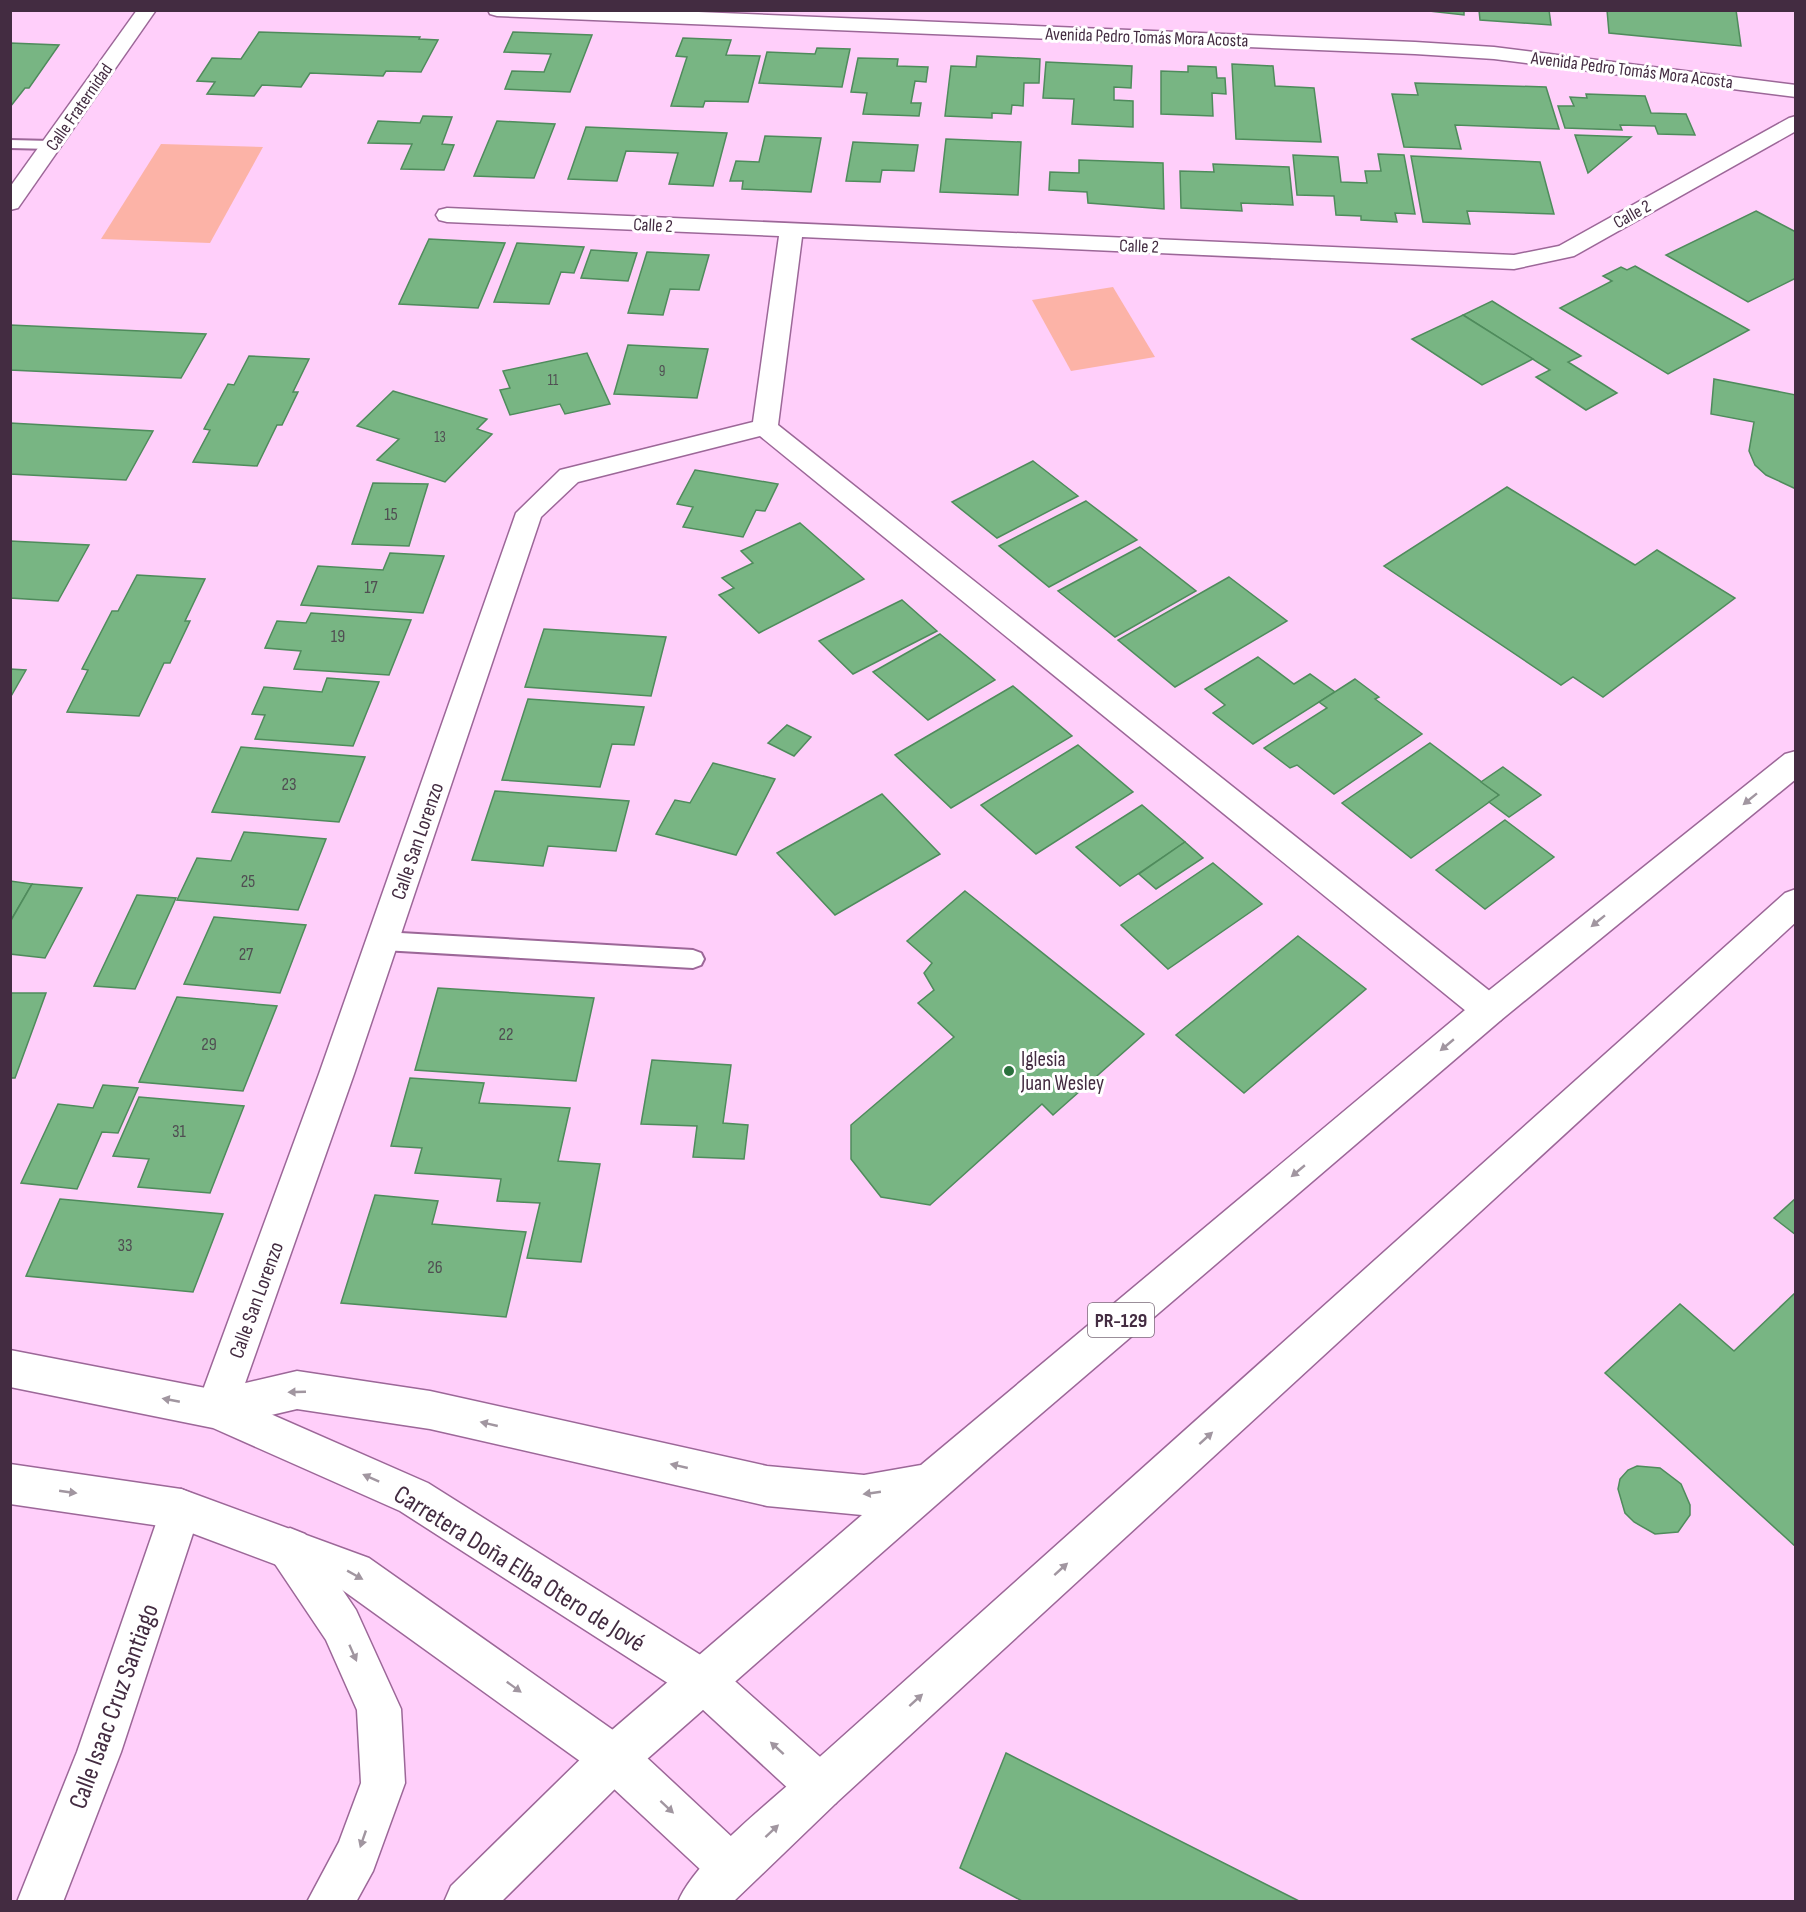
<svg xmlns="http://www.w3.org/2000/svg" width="1806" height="1912" viewBox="0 0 1806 1912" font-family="'Sofia Sans Condensed',sans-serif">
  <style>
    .green { fill: #fcb3a7 }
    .building { fill: #78b583; stroke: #4f8b5c; stroke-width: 1.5 }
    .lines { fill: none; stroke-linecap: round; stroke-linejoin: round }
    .lane-casing { stroke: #9c6798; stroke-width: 4 }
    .street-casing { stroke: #9c6798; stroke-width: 3 }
    .secondary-casing { stroke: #9c6798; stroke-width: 3 }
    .primary-casing { stroke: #9c6798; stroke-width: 3 }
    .lane { fill: #fff; fill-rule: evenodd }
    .street { fill: #fff; fill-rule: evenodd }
    .secondary { fill: #fff; fill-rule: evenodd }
    .primary { fill: #fff; fill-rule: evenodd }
    .oneway { fill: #a196a0 }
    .poi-dot { fill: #2a713d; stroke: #fff; stroke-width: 2 }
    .labels { text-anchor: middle; stroke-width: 6; stroke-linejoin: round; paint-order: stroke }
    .far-number-label { font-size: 15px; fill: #504e52 }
    .far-street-label { font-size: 18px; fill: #432c41; stroke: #fff }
    .number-label { font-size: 18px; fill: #504e52 }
    .shield { fill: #fff; stroke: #7b6b7a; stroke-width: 1.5 }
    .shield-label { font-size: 20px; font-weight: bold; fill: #432c41 }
    .street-label { font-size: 21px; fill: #432c41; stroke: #fff }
    .poi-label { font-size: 21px; fill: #432c41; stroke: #fff; text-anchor: start }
    .near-street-label { font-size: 26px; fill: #432c41; stroke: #fff }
  </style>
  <rect width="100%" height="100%" fill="#ffcffa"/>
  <!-- green -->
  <g class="green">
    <polygon points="161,144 263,147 210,243 101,239"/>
    <polygon points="1113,287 1155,357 1071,371 1032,300"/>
  </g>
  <!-- building -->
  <g class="building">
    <polygon points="1420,10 1464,10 1464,15"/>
    <polygon points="1479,10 1549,10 1551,25 1480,20"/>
    <polygon points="1607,10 1736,10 1741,46 1609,33"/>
    <polygon points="259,32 420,37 419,39 438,40 421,72 386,71 383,76 310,73 301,87 262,85 254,96 207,94 215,82 197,81 212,58 241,59"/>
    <polygon points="513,32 592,35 570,92 505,89 512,71 544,72 551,54 504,52"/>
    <polygon points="683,38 731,40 726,55 760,56 748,102 705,101 703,107 671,106 687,57 676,56"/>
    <polygon points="10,43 59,45 29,88 25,88 10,107"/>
    <polygon points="817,48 850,49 842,87 759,83 767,52 815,54"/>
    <polygon points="977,56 1040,59 1039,83 1024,83 1023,106 1012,105 1011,114 992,113 992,118 945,116 951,66 976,67"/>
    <polygon points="858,58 898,59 897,66 928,67 926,82 915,81 911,103 921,103 919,116 863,114 867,93 851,92"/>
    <polygon points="1046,62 1132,66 1131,88 1114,87 1114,100 1133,101 1133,127 1072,124 1074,99 1043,98"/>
    <polygon points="1232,64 1273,66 1275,86 1314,88 1321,142 1236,139"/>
    <polygon points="1188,66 1216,67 1217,78 1225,78 1226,94 1212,93 1213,116 1161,114 1161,71 1188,72"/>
    <polygon points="1415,83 1546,87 1559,129 1455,125 1461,149 1404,147 1392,94 1418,95"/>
    <polygon points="1586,94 1645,96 1651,113 1686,114 1695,135 1658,134 1655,126 1620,125 1622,130 1565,128 1558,106 1574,106 1570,97 1587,98"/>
    <polygon points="423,116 452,117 442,144 454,145 444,170 401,169 412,144 368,143 378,121 420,123"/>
    <polygon points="497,121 555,124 534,178 474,176"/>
    <polygon points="586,127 727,133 713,186 669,184 678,153 626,151 617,181 568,179"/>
    <polygon points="1575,135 1631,137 1588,173"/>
    <polygon points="765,136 821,138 811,192 742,189 743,181 730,181 736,161 759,162"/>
    <polygon points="946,139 1021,142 1018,195 940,192"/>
    <polygon points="853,142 918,145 914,171 882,170 880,182 846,181"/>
    <polygon points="1378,154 1404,155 1415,214 1395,213 1397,222 1361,220 1361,216 1336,215 1334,196 1297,195 1293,155 1338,157 1341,182 1367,183 1365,171 1381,171"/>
    <polygon points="1411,156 1540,162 1554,214 1467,211 1470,224 1423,222"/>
    <polygon points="1079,160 1163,163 1164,209 1088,203 1087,192 1049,190 1050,172 1079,173"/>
    <polygon points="1213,164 1289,167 1293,205 1241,203 1242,211 1181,208 1180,171 1214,172"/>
    <polygon points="1756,211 1796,232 1796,278 1748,302 1666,255"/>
    <polygon points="429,239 505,243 478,308 399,304"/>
    <polygon points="517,243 584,247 574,273 561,272 549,304 494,302"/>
    <polygon points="591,250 637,253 628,281 581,278"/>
    <polygon points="647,252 709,255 699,290 670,289 663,315 628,313"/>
    <polygon points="1635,266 1749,330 1668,374 1560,308 1612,281 1603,276 1621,267 1627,270"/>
    <polygon points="1492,301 1581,356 1568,362 1617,393 1586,410 1536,377 1550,370 1463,315"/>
    <polygon points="1463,315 1533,359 1482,385 1412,339"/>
    <polygon points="10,325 206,334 181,378 10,370"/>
    <polygon points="628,345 708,349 697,398 614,394"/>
    <polygon points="587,353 610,404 565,414 560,404 510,415 500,390 510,388 503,371"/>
    <polygon points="249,356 309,359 293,392 298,392 282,425 277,425 257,466 193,462 210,430 204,429 228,384 234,385"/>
    <polygon points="1714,379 1796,395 1796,489 1766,475 1755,465 1749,451 1754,422 1711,414"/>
    <polygon points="393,391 487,419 477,429 492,434 445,482 377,460 399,439 357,426"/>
    <polygon points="10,423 153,431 126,480 10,474"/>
    <polygon points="1033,461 1078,496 997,538 952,502"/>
    <polygon points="695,470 778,484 765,511 756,510 743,537 683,527 693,507 677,504"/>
    <polygon points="373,483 428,484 409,546 352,544"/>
    <polygon points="1507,487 1635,565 1657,550 1735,598 1603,697 1573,677 1561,685 1384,566"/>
    <polygon points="1086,501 1137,540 1049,587 999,546"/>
    <polygon points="800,523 864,579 759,633 719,595 734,588 722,578 753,563 741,551"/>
    <polygon points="10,541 89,545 58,601 10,598"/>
    <polygon points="1140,547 1196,591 1115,637 1058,591"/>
    <polygon points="390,553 444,556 423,613 301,605 318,566 383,570"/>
    <polygon points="137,575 205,579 185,621 190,621 170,663 164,663 139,716 67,712 88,670 82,669 112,611 118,611"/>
    <polygon points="1229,577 1287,621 1175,687 1118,640"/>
    <polygon points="902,600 937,631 853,674 819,641"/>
    <polygon points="311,613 411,620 389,675 294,669 301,651 265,648 277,621 306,623"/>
    <polygon points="544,629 666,637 651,696 525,687"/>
    <polygon points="940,634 995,680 928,720 873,672"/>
    <polygon points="1258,657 1294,684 1310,674 1335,692 1253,744 1213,713 1225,705 1205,689"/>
    <polygon points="10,669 26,670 10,698"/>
    <polygon points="327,678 379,682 353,746 255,739 265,715 252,714 264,687 322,692"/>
    <polygon points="1355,679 1379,697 1375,699 1422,734 1334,794 1297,765 1290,768 1264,748 1327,708 1319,702"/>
    <polygon points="1013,686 1072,736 951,808 895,755"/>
    <polygon points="528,699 644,707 634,745 612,744 600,787 502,780"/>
    <polygon points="787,725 811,737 794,756 768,743"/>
    <polygon points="1430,743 1499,795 1411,858 1342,803"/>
    <polygon points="1078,745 1133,792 1036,854 981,805"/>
    <polygon points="241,747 365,757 339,822 212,812"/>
    <polygon points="713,763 775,779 736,855 656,834 675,800 690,803"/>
    <polygon points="1503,767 1541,795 1509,817 1489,802 1499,795 1481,782"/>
    <polygon points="495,791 629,801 616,851 548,846 543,866 472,860"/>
    <polygon points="882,794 940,854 835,915 777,853"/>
    <polygon points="1142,805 1185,842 1120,886 1076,847"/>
    <polygon points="1505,820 1554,857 1485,909 1436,870"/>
    <polygon points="244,832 326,839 298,910 177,900 197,858 231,861"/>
    <polygon points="1185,842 1203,858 1156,889 1139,874"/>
    <polygon points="1213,863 1262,904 1168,969 1121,925"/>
    <polygon points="10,881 32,884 10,922"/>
    <polygon points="32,884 82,888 45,958 10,954 10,922"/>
    <polygon points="965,891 1144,1034 1053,1115 1042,1104 930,1205 881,1197 851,1159 851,1125 954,1037 918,1003 934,990 924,973 932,963 907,941"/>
    <polygon points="137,895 176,898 135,989 94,986"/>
    <polygon points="214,917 306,925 280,993 184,984"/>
    <polygon points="1298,936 1366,989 1244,1093 1176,1035"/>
    <polygon points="438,988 594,998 576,1081 415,1070"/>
    <polygon points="10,993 46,993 15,1078 10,1078"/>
    <polygon points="177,997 277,1006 243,1091 139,1082"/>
    <polygon points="652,1060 731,1065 723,1123 748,1125 744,1159 693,1157 697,1126 641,1124"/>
    <polygon points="410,1078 484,1083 479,1103 570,1108 558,1161 600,1164 581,1262 527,1258 540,1203 497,1201 501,1179 415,1173 422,1148 391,1146"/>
    <polygon points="103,1085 138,1088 118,1133 102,1132 77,1189 21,1183 58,1104 93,1108"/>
    <polygon points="139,1097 244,1106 210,1193 138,1187 149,1159 113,1156"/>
    <polygon points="375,1195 438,1201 432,1224 526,1232 506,1317 341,1303"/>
    <polygon points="1796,1198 1796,1235 1774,1218"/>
    <polygon points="60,1199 223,1214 193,1292 26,1276"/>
    <polygon points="1796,1292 1796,1547 1605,1373 1680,1304 1734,1351"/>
    <polygon points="1637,1466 1660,1468 1681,1484 1690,1505 1690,1515 1678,1532 1655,1534 1634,1522 1625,1513 1618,1489 1620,1479 1628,1470"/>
    <polygon points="1006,1753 1301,1902 1024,1902 960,1868"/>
  </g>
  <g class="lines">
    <defs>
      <g id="lane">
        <polygon points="10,140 51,141 58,145 51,149 10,148"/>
        <polygon points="383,932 693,950 701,953 704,959 701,965 693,968 383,950 375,947 372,941 375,935"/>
      </g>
      <g id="street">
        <polygon points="137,10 156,10 18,208 10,210 10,187"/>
        <polygon points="488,10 651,10 1415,42 1494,47 1796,85 1796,97 1494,59 1415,54 497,16 490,14"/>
        <polygon points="1796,116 1796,131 1574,256 1514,269 802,237 778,425 1501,1000 1506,1010 1501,1020 1489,1024 1477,1020 760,436 578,482 541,517 354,1074 236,1409 230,1423 216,1428 202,1423 196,1409 319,1074 516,513 560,470 753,422 779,236 447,222 439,220 436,215 439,210 447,208 1514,255 1559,246 1789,118"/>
        <polygon points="181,1489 195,1495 201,1509 121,1752 63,1902 17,1902 77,1752 161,1509 167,1495"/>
      </g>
      <g id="secondary">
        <polygon points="10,1350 216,1390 428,1483 718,1666 836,1771 842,1787 836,1803 820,1809 804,1803 688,1696 400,1511 213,1428 10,1387"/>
        <polygon points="10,1464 181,1489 369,1558 630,1742 748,1852 755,1868 748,1884 732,1891 716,1884 598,1774 341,1589 181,1529 10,1504"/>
      </g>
      <g id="primary">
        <polygon points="1796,751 1796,779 1501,1020 993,1455 630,1774 501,1902 444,1902 451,1886 598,1742 862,1515 767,1506 430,1429 297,1409 216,1428 202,1423 196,1409 202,1395 216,1390 297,1371 430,1391 767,1466 864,1475 921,1465 1477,1000 1785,754"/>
        <path d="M1796,889V922L836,1803L733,1902H678C695,1860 769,1803 804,1771L1785,893Z"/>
        <polygon points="290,1528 305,1534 356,1610 401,1709 405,1783 373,1871 356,1902 307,1902 339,1842 361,1783 357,1710 326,1640 275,1564 269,1549 275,1534"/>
      </g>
    </defs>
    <!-- lane casing -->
    <use href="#lane" class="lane-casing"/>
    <!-- street casing -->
    <use href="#street" class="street-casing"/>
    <!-- secondary casing -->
    <use href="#secondary" class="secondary-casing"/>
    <!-- primary casing -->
    <use href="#primary" class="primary-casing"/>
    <!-- lane -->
    <use href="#lane" class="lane"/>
    <!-- street -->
    <use href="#street" class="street"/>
    <!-- secondary -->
    <use href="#secondary" class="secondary"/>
    <!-- primary -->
    <use href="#primary" class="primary"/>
  </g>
  <!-- one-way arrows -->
  <defs><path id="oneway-solid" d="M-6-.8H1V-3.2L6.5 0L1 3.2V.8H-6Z" transform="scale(1.5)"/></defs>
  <g class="oneway">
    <use href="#oneway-solid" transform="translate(1750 799) rotate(141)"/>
    <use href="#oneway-solid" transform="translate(1598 921) rotate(141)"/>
    <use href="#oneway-solid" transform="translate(1447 1045) rotate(140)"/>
    <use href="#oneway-solid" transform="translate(1298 1171) rotate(140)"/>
    <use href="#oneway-solid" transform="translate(297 1392) rotate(178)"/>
    <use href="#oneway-solid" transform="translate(171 1400) rotate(-169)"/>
    <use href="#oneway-solid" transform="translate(489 1424) rotate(-167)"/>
    <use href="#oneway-solid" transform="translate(1206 1438) rotate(-42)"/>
    <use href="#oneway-solid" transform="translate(679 1466) rotate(-167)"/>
    <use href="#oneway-solid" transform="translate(371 1478) rotate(-156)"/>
    <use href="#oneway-solid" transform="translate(68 1492) rotate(8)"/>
    <use href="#oneway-solid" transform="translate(872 1493) rotate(172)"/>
    <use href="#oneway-solid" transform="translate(1061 1569) rotate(-42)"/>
    <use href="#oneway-solid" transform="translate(355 1575) rotate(29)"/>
    <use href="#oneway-solid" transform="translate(353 1653) rotate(66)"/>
    <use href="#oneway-solid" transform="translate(514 1687) rotate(36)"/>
    <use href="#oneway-solid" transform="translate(916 1700) rotate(-42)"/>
    <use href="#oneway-solid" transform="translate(777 1748) rotate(-138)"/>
    <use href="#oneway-solid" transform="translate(667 1807) rotate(43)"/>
    <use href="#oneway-solid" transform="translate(772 1831) rotate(-43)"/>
    <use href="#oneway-solid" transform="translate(363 1839) rotate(109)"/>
  </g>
  <!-- markers -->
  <circle class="poi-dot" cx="1009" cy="1071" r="6"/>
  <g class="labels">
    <!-- far-number labels -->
    <g class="far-number-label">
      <text x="662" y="376">9</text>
      <text x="553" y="385">11</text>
      <text x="440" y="442">13</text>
    </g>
    <!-- far-street labels -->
    <g class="far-street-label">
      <text transform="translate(1147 37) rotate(2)" y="6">Avenida Pedro Tomás Mora Acosta</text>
      <text transform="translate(1632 70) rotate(7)" y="6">Avenida Pedro Tomás Mora Acosta</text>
      <text transform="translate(79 107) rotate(-55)" y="6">Calle Fraternidad</text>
      <text transform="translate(1632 214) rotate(-29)" y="6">Calle 2</text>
      <text transform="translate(653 225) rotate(3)" y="6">Calle 2</text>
      <text transform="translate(1139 246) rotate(2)" y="6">Calle 2</text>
    </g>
    <!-- number labels -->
    <g class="number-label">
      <text x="391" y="520">15</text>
      <text x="371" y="593">17</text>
      <text x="338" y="642">19</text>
      <text x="289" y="790">23</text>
      <text x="248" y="887">25</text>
      <text x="246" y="960">27</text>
      <text x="506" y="1040">22</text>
      <text x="209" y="1050">29</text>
      <text x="179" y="1137">31</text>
      <text x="125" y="1251">33</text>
      <text x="435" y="1273">26</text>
    </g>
    <!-- shield labels -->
    <rect class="shield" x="1088" y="1303" width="66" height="34" rx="4.5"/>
    <g class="shield-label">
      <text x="1121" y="1327">PR-129</text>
    </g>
    <!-- street labels -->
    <g class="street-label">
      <text transform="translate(417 841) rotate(-71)" y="7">Calle San Lorenzo</text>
      <text transform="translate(256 1300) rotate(-70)" y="7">Calle San Lorenzo</text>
    </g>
    <!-- poi labels -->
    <g class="poi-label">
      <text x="1021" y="1066">Iglesia<tspan x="1021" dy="24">Juan Wesley</tspan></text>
    </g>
    <!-- near-street labels -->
    <g class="near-street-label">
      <text transform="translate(520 1568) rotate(32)" y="9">Carretera Doña Elba Otero de Jové</text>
      <text transform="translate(113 1706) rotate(-70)" y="9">Calle Isaac Cruz Santiago</text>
    </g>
  </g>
  <!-- border -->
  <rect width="1806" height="1912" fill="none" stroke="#432c41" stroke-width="24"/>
</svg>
